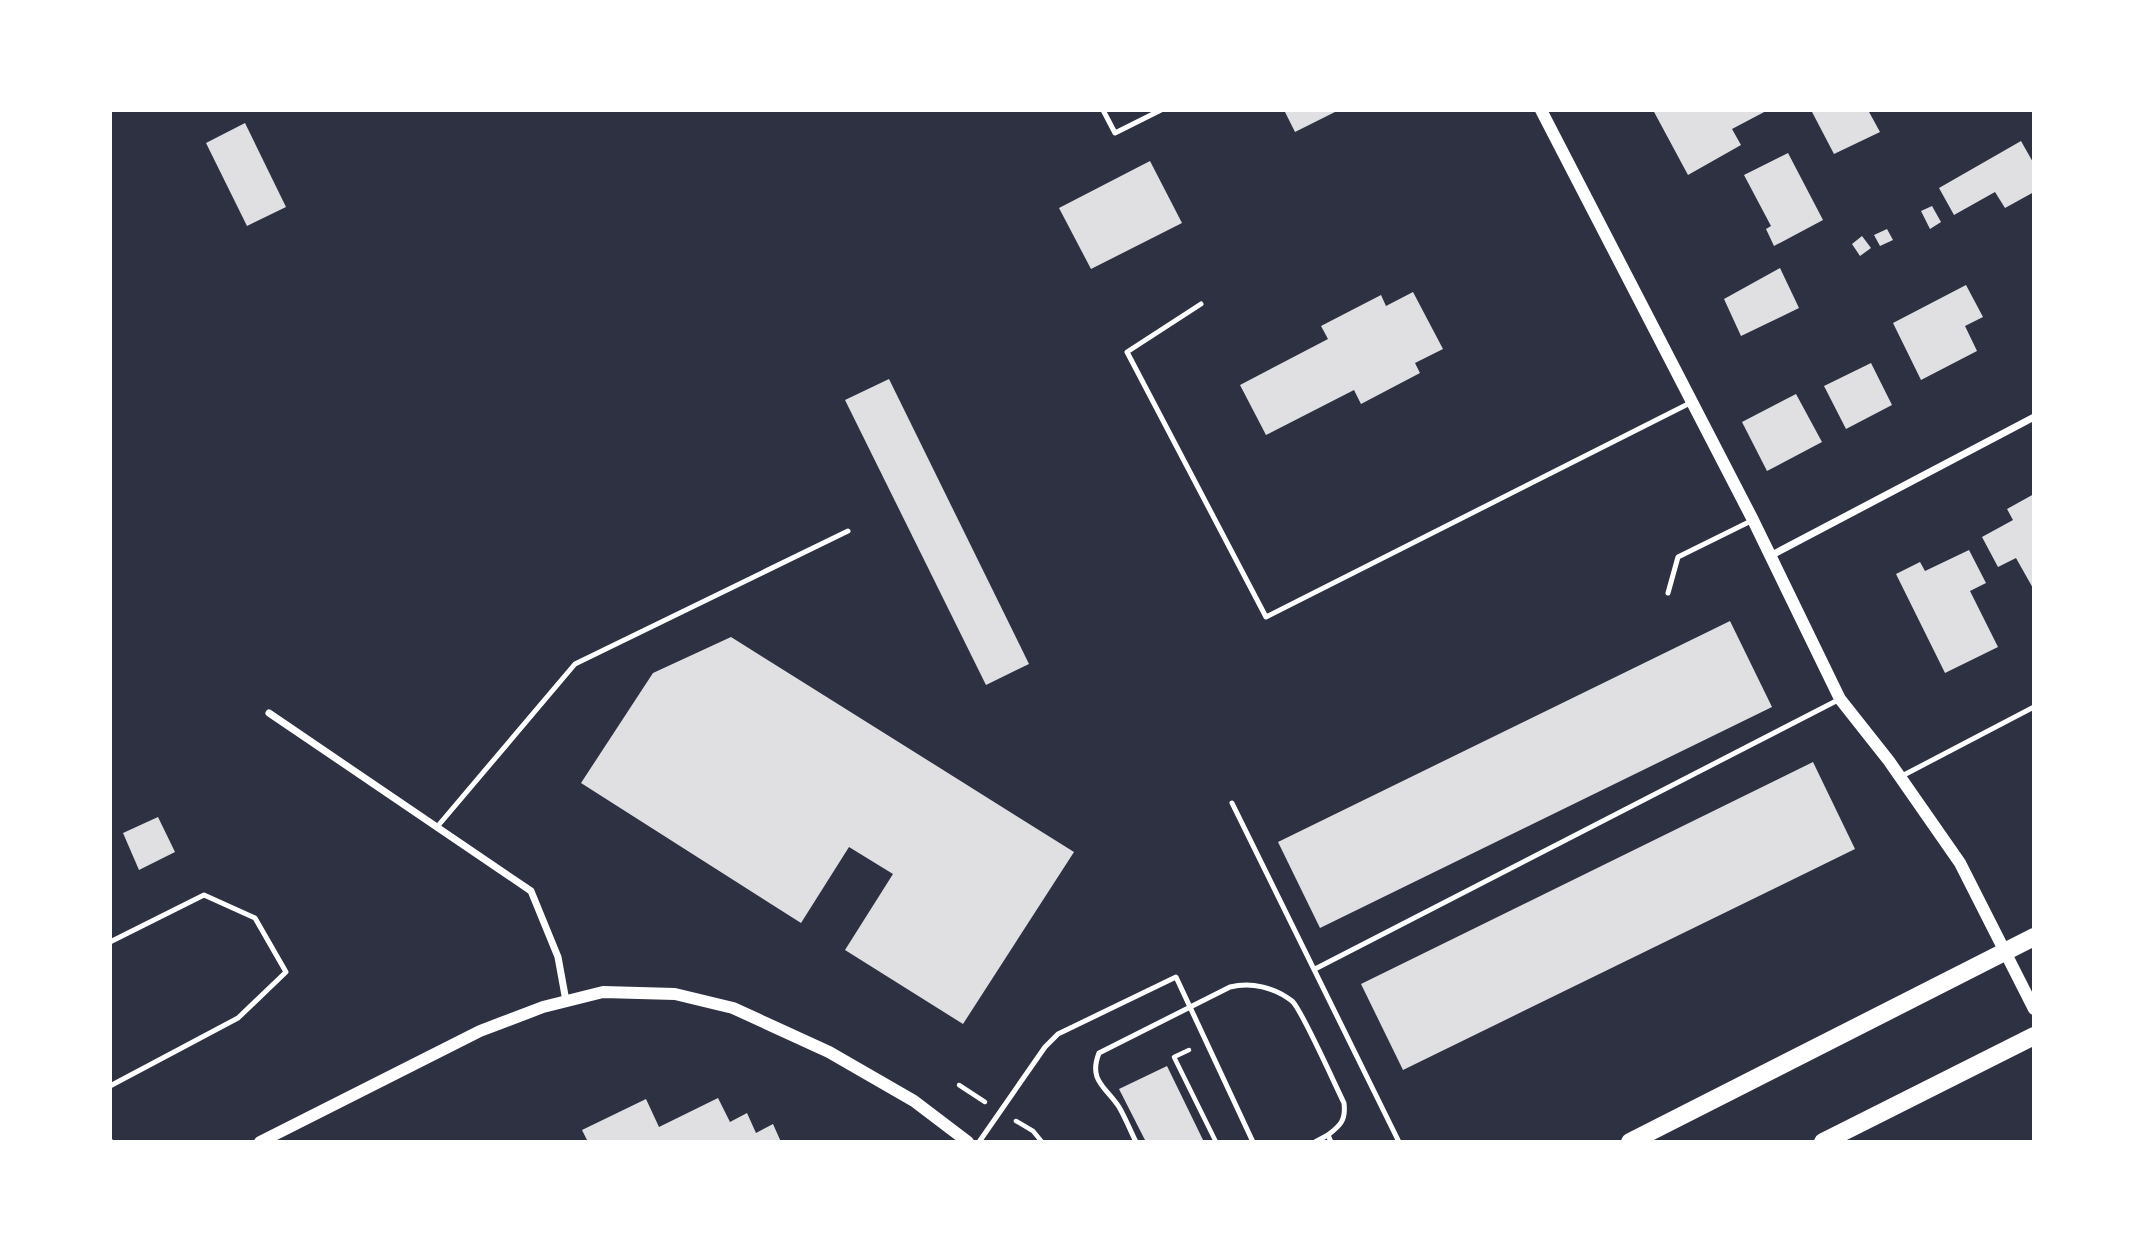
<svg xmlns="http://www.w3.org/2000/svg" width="2144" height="1252" viewBox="0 0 2144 1252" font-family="'Asap Condensed',sans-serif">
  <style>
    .building { fill: #e0e0e3 }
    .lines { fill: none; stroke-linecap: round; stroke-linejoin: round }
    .path { stroke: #fff; stroke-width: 4.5 }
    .service { stroke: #fff; stroke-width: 5 }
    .minor { stroke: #fff; stroke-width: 7 }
    .tertiary { stroke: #fff; stroke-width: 12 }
    .primary { stroke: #fff; stroke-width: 18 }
  </style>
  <rect width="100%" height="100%" fill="#2d3142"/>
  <!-- building -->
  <g class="building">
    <polygon points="1284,110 1339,110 1295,132"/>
    <polygon points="1653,110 1768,110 1732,129 1741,145 1688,175"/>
    <polygon points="1811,110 1868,110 1880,132 1834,154"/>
    <polygon points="245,123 286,207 247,226 206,143"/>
    <polygon points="2021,141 2034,164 2034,192 2005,208 1995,192 1954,215 1939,188"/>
    <polygon points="1788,153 1823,220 1774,246 1766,229 1771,226 1744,175"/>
    <polygon points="1150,161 1182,223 1091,269 1059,208"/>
    <polygon points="1932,206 1941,222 1930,229 1921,211"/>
    <polygon points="1887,229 1893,240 1880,246 1874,235"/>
    <polygon points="1862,236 1871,248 1860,256 1852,244"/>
    <polygon points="1780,268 1799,308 1741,336 1724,299"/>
    <polygon points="1966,285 1983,317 1965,326 1977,351 1921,380 1893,323"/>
    <polygon points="1413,292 1443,349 1415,363 1420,373 1361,404 1354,390 1266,435 1240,385 1328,339 1321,326 1381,295 1386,306"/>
    <polygon points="1871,363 1892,405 1846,429 1824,386"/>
    <polygon points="889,379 1029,664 986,685 845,400"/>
    <polygon points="1796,394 1822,442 1767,471 1742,422"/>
    <polygon points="2034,494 2034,590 2016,558 1998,567 1982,537 2013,520 2007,509"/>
    <polygon points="1969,550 1986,583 1970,591 1998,647 1945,673 1896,574 1920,562 1925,571"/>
    <polygon points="1730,621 1772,707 1320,928 1278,842"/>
    <polygon points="731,637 1074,852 963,1024 845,950 893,874 849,847 801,923 581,783 653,673"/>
    <polygon points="1813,762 1855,849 1403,1070 1361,984"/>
    <polygon points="158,817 175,852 139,870 123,833"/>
    <polygon points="1167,1066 1204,1142 1146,1142 1119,1089"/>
    <polygon points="718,1098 730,1122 747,1113 756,1133 773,1124 781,1142 588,1142 582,1130 646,1099 659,1127"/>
  </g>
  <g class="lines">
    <!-- path -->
    <g class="path">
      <polyline points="1189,1050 1174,1057 1216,1142"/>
      <polyline points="959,1085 985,1102"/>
      <polyline points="1016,1121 1033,1131 1042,1142"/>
    </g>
    <!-- service -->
    <g class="service">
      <polyline points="1103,110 1115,133 1161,110"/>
      <polyline points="1201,304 1127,352 1266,617 1692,402"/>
      <polyline points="1668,593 1678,557 1751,521"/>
      <polyline points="1900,777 2034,707"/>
      <polyline points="1232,803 1399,1142"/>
      <polyline points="437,827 575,664 848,531"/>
      <polyline points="110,942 204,895 255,918 286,972 238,1018 110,1086"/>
      <polyline points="1315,969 1840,699"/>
      <polyline points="110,1140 111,1142"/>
      <polyline points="979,1142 1045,1047 1058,1034 1176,977 1253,1142"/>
      <path d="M1136,1142C1130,1130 1125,1117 1119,1107C1106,1087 1088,1081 1099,1053L1230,987C1251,982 1274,987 1292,1001C1301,1008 1336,1087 1344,1103C1346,1120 1341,1125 1328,1135"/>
      <polyline points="1315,1142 1328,1135 1331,1142"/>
    </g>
    <!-- minor -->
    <g class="minor">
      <polyline points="1770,556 2034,417"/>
      <polyline points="269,713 531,891 558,957 566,1001"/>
    </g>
    <!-- tertiary -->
    <g class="tertiary">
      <polyline points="1541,110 1753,520 1840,699 1889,761 1960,863 2034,1009"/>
      <polyline points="260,1142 480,1031 543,1007 603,992 675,994 733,1008 829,1052 914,1101 968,1142"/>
    </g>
    <!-- primary -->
    <g class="primary">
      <polyline points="1630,1142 2034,937"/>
      <polyline points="1823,1142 2034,1036"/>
    </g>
  </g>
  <!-- border -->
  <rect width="2144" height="1252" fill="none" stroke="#ffffff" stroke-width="224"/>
</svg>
